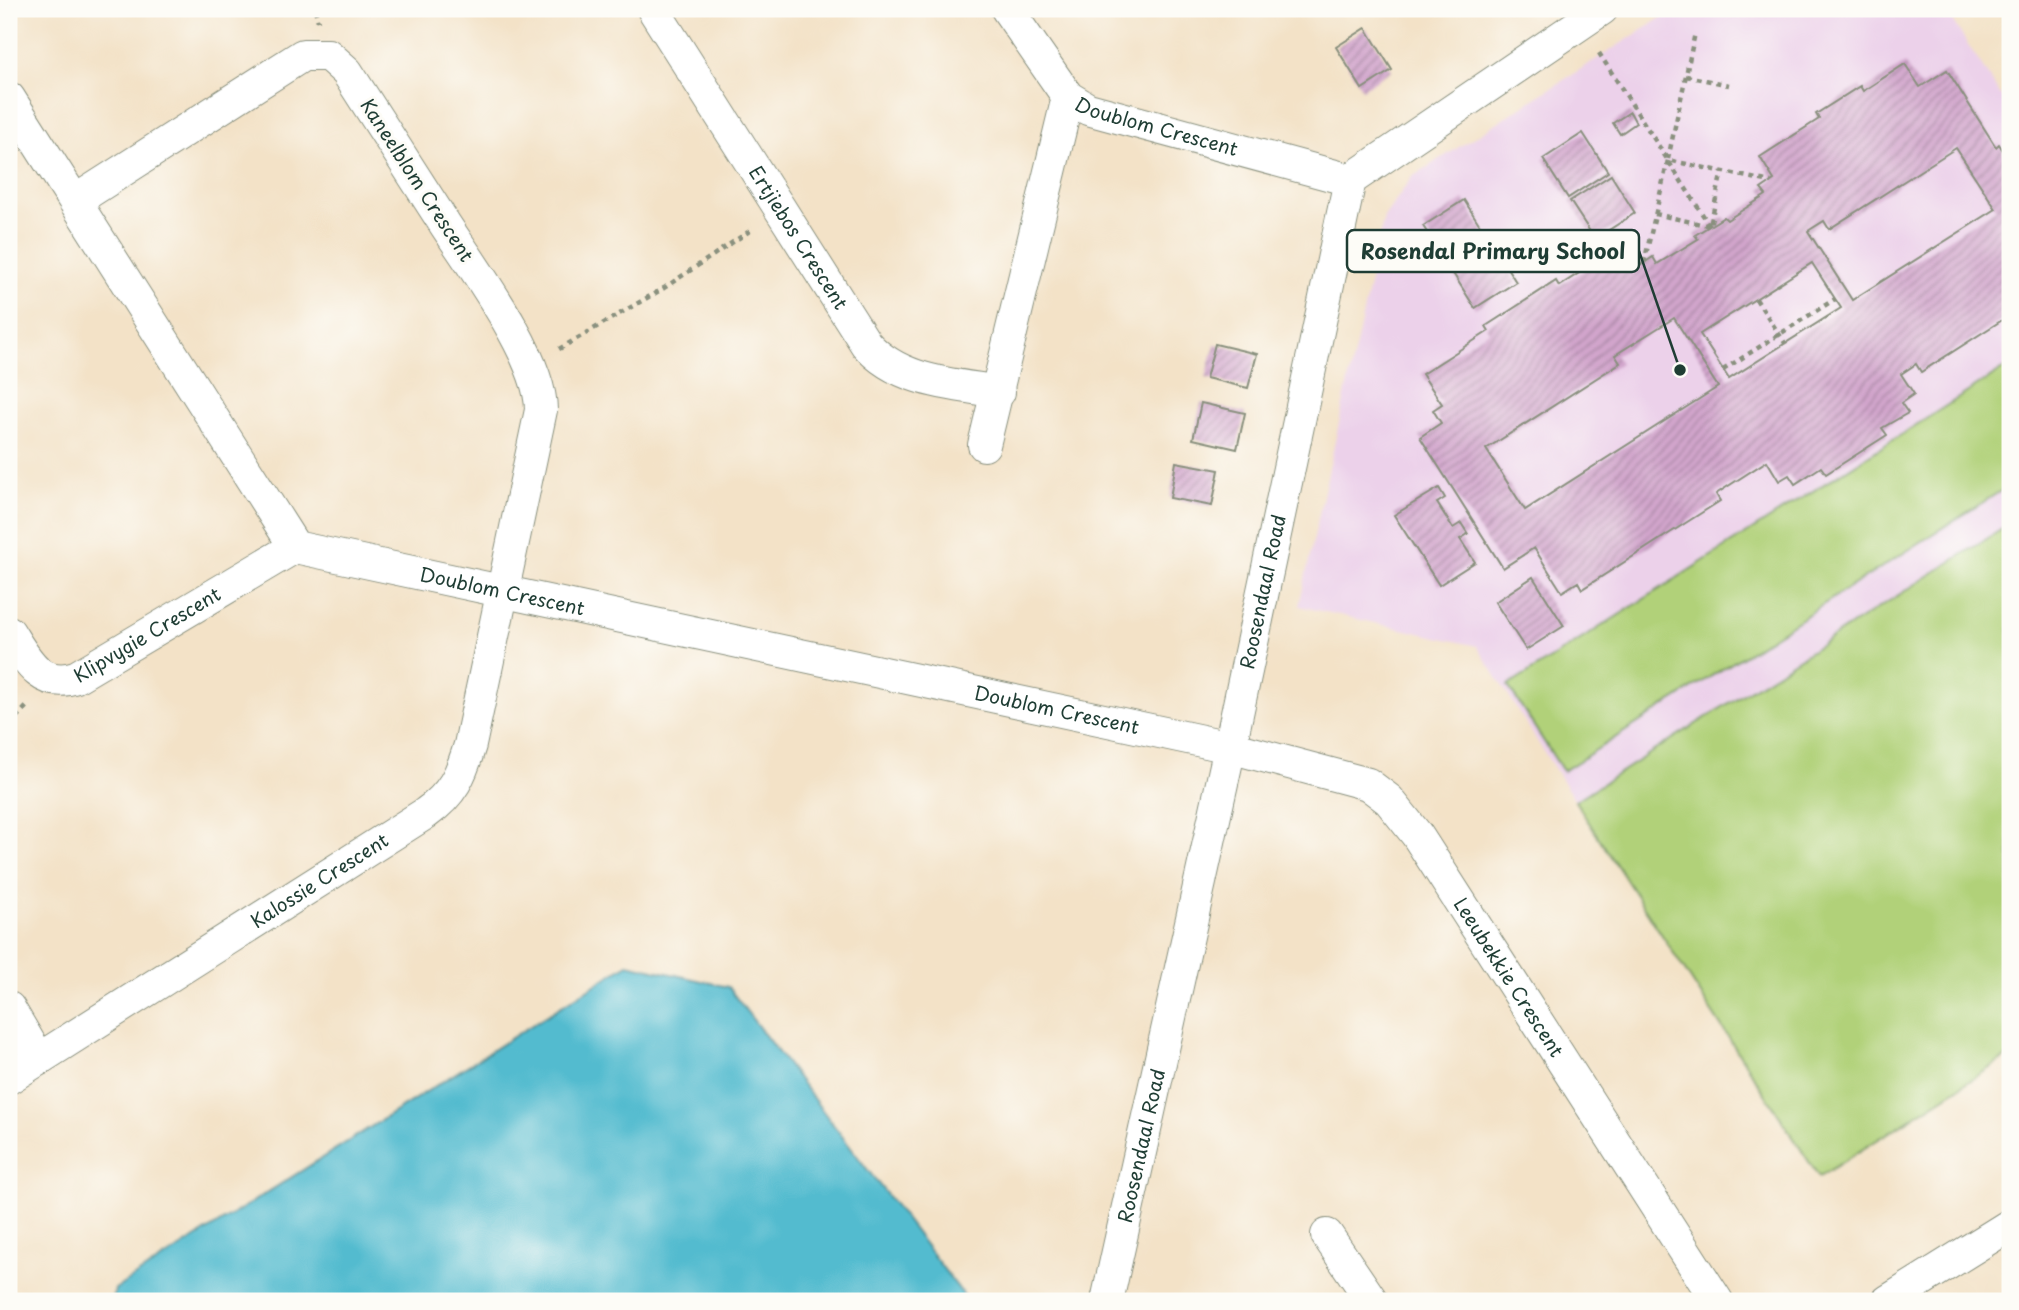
<svg xmlns="http://www.w3.org/2000/svg" width="2019" height="1310" viewBox="0 0 2019 1310" font-family="'Playpen Sans',sans-serif">
  <style>
    .built { fill: #ecd1ea }
    .green { fill: #b1d179; stroke: #688756; stroke-width: 2 }
    .water { fill: #52bbcf; stroke: #387c82; stroke-width: 2 }
    .building { fill: url(#building-hatch); fill-rule: evenodd }
    .lines { fill: none; stroke-linecap: round; stroke-linejoin: round }
    .minor-casing { stroke: #89907e; stroke-width: 34 }
    .path { stroke: #89907e; stroke-width: 4.5; stroke-dasharray: 5 5; stroke-linecap: butt }
    .minor { stroke: #fff; stroke-width: 32 }
    .labels { text-anchor: middle; stroke-width: 6; stroke-linejoin: round; paint-order: stroke }
    .street-label { font-size: 19px; fill: #1f3d34; stroke: #fdfcf7 }
    .leader { fill: none; stroke: #1f3d34; stroke-width: 2.5 }
    .callout-dot { fill: #1f3d34; stroke: #fdfcf7; stroke-width: 2.5 }
    .callout { fill: #fdfcf7; stroke: #1f3d34; stroke-width: 2.5 }
    .callout-label { font-size: 21px; text-anchor: middle; font-weight: bold; fill: #1f3d34 }
  </style>
  <defs>
    <pattern id="building-hatch" width="6" height="6" patternUnits="userSpaceOnUse" patternTransform="scale(1.75)"><rect width="6" height="6" fill="#d2a5cc"/><path d="M-1 1l2-2M0 6l6-6M5 7l2-2" fill="none" stroke="#aa88a6"/></pattern>
  </defs>
  <rect width="100%" height="100%" fill="#fdfcf7"/>
  <filter id="ink" filterUnits="userSpaceOnUse"><feTurbulence type="fractalNoise" baseFrequency=".0143" numOctaves="2"/><feDisplacementMap in="SourceGraphic" scale="14" xChannelSelector="R" yChannelSelector="G"/><feConvolveMatrix kernelMatrix="1 2 1 2 8 2 1 2 1" color-interpolation-filters="sRGB"/></filter>
  <filter id="wash" filterUnits="userSpaceOnUse"><feTurbulence type="fractalNoise" baseFrequency=".00686" numOctaves="4" result="noise"/><feDisplacementMap in="SourceGraphic" scale="28" xChannelSelector="R" yChannelSelector="G"/><feGaussianBlur stdDeviation="1.57" result="paint"/><feColorMatrix in="noise" values="0 0 0 0 0 0 0 0 0 0 0 0 0 0 0 0 0 1.4 0 .05"/><feComposite in="paint" operator="in"/></filter>
  <g filter="url(#wash)">
    <rect width="100%" height="100%" fill="#f3e2c7"/>
    <!-- built -->
    <polygon class="built" points="1675,9 1945,9 2010,110 2010,524 1575,801 1477,646 1299,606 1384,217 1412,177"/>
    <!-- green -->
    <g class="green">
      <polygon points="2010,365 2010,485 1563,771 1508,686"/>
      <polygon points="2010,524 2010,1055 1819,1177 1575,801"/>
    </g>
    <!-- water -->
    <polygon class="water" points="628,964 728,987 968,1301 113,1301 115,1289"/>
    <g id="blocks">
      <!-- building -->
      <g class="building">
        <polygon points="1366,28 1392,70 1362,89 1336,47"/>
        <path d="M1905,64L1920,87L1947,70L1996,147L1999,144L2010,162V315L1921,372L1916,364L1901,374L1914,394L1901,403L1908,413L1882,428L1887,435L1826,474L1821,467L1795,484L1789,475L1779,481L1767,461L1716,494L1720,501L1582,589L1578,582L1562,592L1534,548L1503,568L1420,437L1441,423L1433,410L1442,404L1422,374L1489,331L1486,326L1556,281L1559,286L1627,242L1641,265L1653,257L1657,264L1698,239L1695,235L1724,217L1727,220L1766,195L1761,189L1774,180L1760,157L1819,119L1816,114L1860,86L1863,91ZM1956,148L1996,209L1852,300L1808,231L1824,221L1829,229ZM1812,263L1841,308L1729,379L1700,334ZM1674,318L1718,387L1525,510L1486,449L1620,363L1615,355Z"/>
        <polygon points="1630,112 1636,123 1620,134 1613,123"/>
        <polygon points="1583,133 1608,172 1568,198 1543,159"/>
        <polygon points="1611,175 1635,213 1595,239 1570,201"/>
        <polygon points="1464,200 1516,282 1475,308 1423,226"/>
        <polygon points="1215,344 1257,354 1248,388 1206,378"/>
        <polygon points="1201,403 1245,413 1237,449 1193,439"/>
        <polygon points="1176,462 1219,470 1212,506 1170,498"/>
        <polygon points="1439,488 1445,498 1437,503 1453,528 1461,523 1468,534 1460,539 1475,562 1439,585 1394,515"/>
        <polygon points="1533,577 1564,626 1526,650 1495,602"/>
      </g>
    </g>
  </g>
  <g filter="url(#ink)">
    <use href="#blocks" fill-opacity="0" stroke="#89907e" stroke-width="2"/>
    <g class="lines">
      <defs>
        <g id="minor">
          <path id="s1" d="M653,9L866,344C899,382 952,384 999,392"/>
          <path id="s2" d="M1007,9L1068,97L1088,109L1350,180"/>
          <path id="s3" d="M9,98L295,547L1230,747L1368,784L1389,800L1417,835L1717,1301"/>
          <polyline points="984,445 1068,97"/>
          <path id="s4" d="M9,632C26,659 40,689 76,677L295,547"/>
          <polyline points="9,1008 39,1059"/>
          <path id="s5" d="M9,1078L426,813C453,794 461,775 470,745L541,410C541,359 475,270 446,226C413,174 380,123 347,72L328,55H303L75,201"/>
          <polyline points="1327,1235 1372,1301"/>
          <path id="s6" d="M1107,1301L1230,747L1350,180L1602,9"/>
          <polyline points="1888,1301 2010,1225"/>
        </g>
      </defs>
      <!-- minor casing -->
      <use href="#minor" class="minor-casing"/>
      <!-- path -->
      <g class="path">
        <polyline points="315,9 318,21"/>
        <polyline points="1599,53 1710,226"/>
        <polyline points="1686,76 1729,85"/>
        <polyline points="1668,159 1695,33"/>
        <polyline points="1655,214 1710,226 1722,171"/>
        <polyline points="1644,263 1668,160 1771,182"/>
        <polyline points="1756,299 1785,343"/>
        <polyline points="559,349 664,288 754,228"/>
        <polyline points="1723,370 1835,299"/>
        <polyline points="9,725 29,704"/>
      </g>
      <!-- minor -->
      <use href="#minor" class="minor"/>
    </g>
  </g>
  <g class="labels">
    <!-- street labels -->
    <g class="street-label">
      <text dy="7" stroke="none"><textPath href="#s2" startOffset="201">Doublom Crescent</textPath></text>
      <text transform="translate(417 180) rotate(57)" y="7">Kaneelblom Crescent</text>
      <text dy="7" stroke="none"><textPath href="#s1" startOffset="271">Ertjiebos Crescent</textPath></text>
      <text dy="7" stroke="none"><textPath href="#s3" startOffset="744">Doublom Crescent</textPath></text>
      <text dy="7" stroke="none"><textPath href="#s6" startOffset="726">Roosendaal Road</textPath></text>
      <text dy="7" stroke="none"><textPath href="#s4" startOffset="172">Klipvygie Crescent</textPath></text>
      <text dy="7" stroke="none"><textPath href="#s3" startOffset="1311">Doublom Crescent</textPath></text>
      <text dy="7" stroke="none"><textPath href="#s5" startOffset="368">Kalossie Crescent</textPath></text>
      <text dy="7" stroke="none"><textPath href="#s3" startOffset="1872">Leeubekkie Crescent</textPath></text>
      <text dy="7" stroke="none"><textPath href="#s6" startOffset="159">Roosendaal Road</textPath></text>
    </g>
  </g>
  <!-- callouts -->
  <path class="leader" d="M1680 370L1639 251"/>
  <circle class="callout-dot" cx="1680" cy="370" r="7"/>
  <rect class="callout" x="1347" y="230" width="292" height="42" rx="7"/>
  <g class="callout-label">
    <text x="1493" y="259">Rosendal Primary School</text>
  </g>
  <!-- margin -->
  <rect width="2019" height="1310" fill="none" stroke="#fdfcf7" stroke-width="35"/>
</svg>
